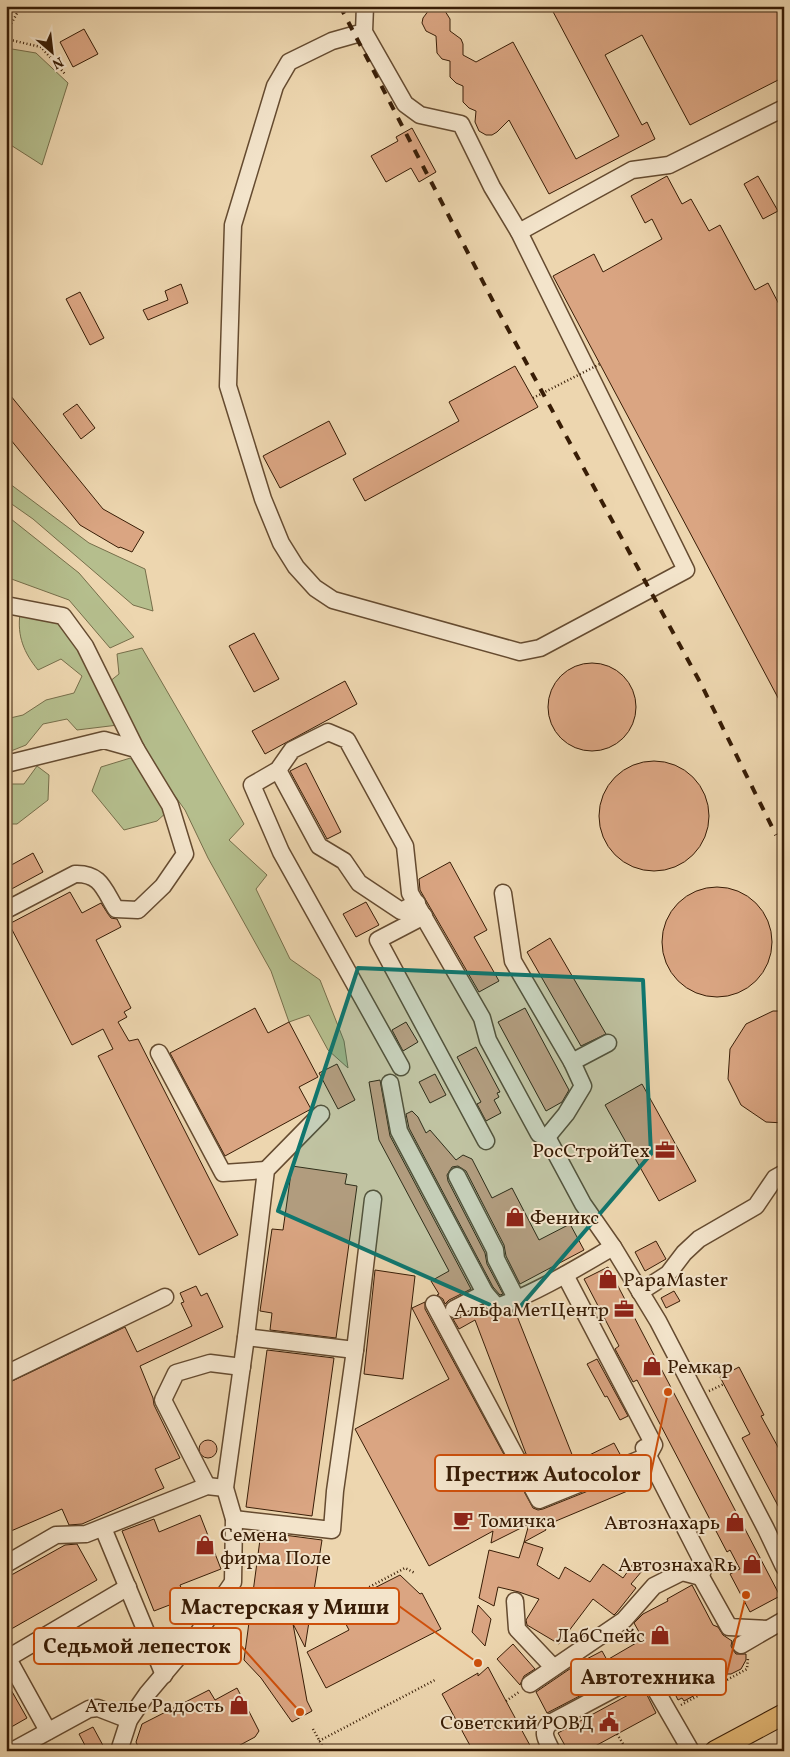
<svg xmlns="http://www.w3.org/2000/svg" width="790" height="1757" viewBox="0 0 790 1757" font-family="Vollkorn,serif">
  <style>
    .green { fill: #b5be8d; stroke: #766e4a }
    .building { fill: #daa582; stroke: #381d06 }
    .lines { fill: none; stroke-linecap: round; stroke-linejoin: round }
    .minor-casing { stroke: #654b30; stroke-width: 19 }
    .major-casing { stroke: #381d06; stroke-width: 22 }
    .path { stroke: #381d06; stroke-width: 2.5; stroke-dasharray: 1 2.5; stroke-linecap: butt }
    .minor { stroke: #f3e4cb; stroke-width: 16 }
    .major { stroke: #e6bb78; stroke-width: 20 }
    .rail { stroke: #381d06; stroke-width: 4; stroke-dasharray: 9 9; stroke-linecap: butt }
    .path-bridge { stroke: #381d06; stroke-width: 2.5; stroke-dasharray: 1 2.5; stroke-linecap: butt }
    .marked { fill: #0f766e; fill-opacity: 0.2; stroke: #0f766e; stroke-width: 4; stroke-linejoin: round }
    .labels { text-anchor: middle; stroke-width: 4; stroke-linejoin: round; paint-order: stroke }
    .poi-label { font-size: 20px; fill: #381d06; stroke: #f3e4cb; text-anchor: end }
    .leader { fill: none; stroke: #ce500b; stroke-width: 2 }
    .callout-dot { fill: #ce500b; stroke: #f3e4cb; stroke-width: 2 }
    .callout { fill: #f3e4cb; stroke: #ce500b; stroke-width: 2 }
    .callout-label { font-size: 21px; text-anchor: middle; font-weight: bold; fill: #381d06 }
  </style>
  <rect width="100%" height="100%" fill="#edd6af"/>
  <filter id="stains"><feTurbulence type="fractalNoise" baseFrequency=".004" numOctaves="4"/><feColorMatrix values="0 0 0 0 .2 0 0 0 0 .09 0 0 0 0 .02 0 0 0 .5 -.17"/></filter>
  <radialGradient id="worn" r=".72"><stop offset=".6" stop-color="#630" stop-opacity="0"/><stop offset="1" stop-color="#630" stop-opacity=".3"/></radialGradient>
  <!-- green -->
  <g class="green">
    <polygon points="6,48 36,53 68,83 42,165 6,142"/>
    <polygon points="6,481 89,543 145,569 153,611 133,605 33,519 6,500"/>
    <polygon points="6,515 79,573 134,637 110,648 69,600 6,577"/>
    <path d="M20,614L56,622L72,639L118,725L77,730L67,719L43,724L26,745L6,753V719L23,715L46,700L74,693L82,676L61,659L38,670C24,653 17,636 20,614Z"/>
    <polygon points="142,648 244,824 229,840 267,875 256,889 290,959 320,980 344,1041 348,1068 328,1050 309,1015 289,1022 271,971 208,858 185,810 144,753 109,682 119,674 117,654"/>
    <polygon points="137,756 168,811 157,821 124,830 92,791 101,767"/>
    <polygon points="37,766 49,775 48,800 17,824 6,824 6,784 24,784"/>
  </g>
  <!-- building -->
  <g class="building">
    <polygon points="550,6 784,6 784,77 690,125 642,35 605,55 642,125 647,122 655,139 549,194 509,120 497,132 492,135 486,135 479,131 475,122 476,111 469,108 463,102 463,86 456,83 450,77 450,61 442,59 437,53 436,36 426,31 422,23 423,18 429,10 437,8 445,11 450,19 450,31 461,39 463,44 463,55 476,62 513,42 576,159 619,136"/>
    <polygon points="84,29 98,54 73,67 60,42"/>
    <polygon points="412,128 436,172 419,182 411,168 386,182 371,156 398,141 396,137"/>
    <polygon points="667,176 682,204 691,199 709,231 720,225 755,290 768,283 784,314 784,709 553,276 594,254 603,272 662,239 652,219 645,223 631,196"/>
    <polygon points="758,176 778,211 763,219 744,184"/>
    <polygon points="181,284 188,303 148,320 143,310 168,300 165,291"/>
    <polygon points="80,292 104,338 90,345 66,299"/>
    <polygon points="515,366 538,407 365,501 353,479 459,421 449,402"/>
    <polygon points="6,390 103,509 144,532 132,552 120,547 119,548 80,525 6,434"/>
    <polygon points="77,404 95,428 81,439 63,414"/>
    <polygon points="329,421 346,454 280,488 263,456"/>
    <polygon points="254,633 279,679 254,692 229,646"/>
    <circle cx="592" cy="707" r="44"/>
    <polygon points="345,681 357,704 265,754 252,731"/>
    <circle cx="654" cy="816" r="55"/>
    <polygon points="306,763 341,832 327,839 290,771"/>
    <polygon points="33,853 43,872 6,892 6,868"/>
    <polygon points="450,862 487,930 474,937 499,981 479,992 420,890 419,879"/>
    <circle cx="717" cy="942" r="55"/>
    <polygon points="70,892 82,913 101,903 108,914 111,918 117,919 121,927 96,940 131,1008 124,1012 127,1017 118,1022 129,1041 138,1039 238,1235 199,1255 98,1056 113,1049 103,1029 72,1045 9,924"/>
    <polygon points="366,902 379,925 356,937 343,914"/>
    <polygon points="550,938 606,1034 581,1046 527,952"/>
    <polygon points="255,1008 268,1033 289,1022 318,1077 299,1087 311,1109 225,1156 170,1053"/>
    <polygon points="525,1008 569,1090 562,1102 546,1111 498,1022"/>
    <polygon points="773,1011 784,1011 784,1123 766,1122 741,1105 728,1079 730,1049 746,1024"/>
    <polygon points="406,1022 418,1042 403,1051 392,1030"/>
    <polygon points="476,1047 500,1092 497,1093 499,1097 494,1100 501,1113 486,1121 477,1104 481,1102 457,1057"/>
    <polygon points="337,1064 355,1100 338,1109 319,1073"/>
    <polygon points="435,1074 446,1095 430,1103 419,1082"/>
    <polygon points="380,1080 390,1136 471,1289 449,1300 445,1304 443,1299 437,1295 439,1294 431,1281 449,1271 379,1140 369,1082"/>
    <polygon points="642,1084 696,1181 659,1201 605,1105"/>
    <polygon points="412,1111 418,1117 426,1133 430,1130 456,1160 463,1155 472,1159 492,1198 512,1188 539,1240 570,1224 584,1250 520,1284 506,1256 504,1245 466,1171 458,1166 452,1167 447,1175 448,1181 485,1253 487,1264 503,1294 500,1295 493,1287 409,1128 406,1114"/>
    <polygon points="292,1166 347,1174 345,1184 357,1186 336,1338 270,1330 272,1313 260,1311 272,1229 283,1230"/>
    <polygon points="656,1241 666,1259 645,1271 635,1252"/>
    <polygon points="608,1267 780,1596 750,1612 730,1574 740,1569 730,1550 727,1552 637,1380 633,1382 615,1349 619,1346 584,1279"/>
    <polygon points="375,1270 415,1276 403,1379 364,1374"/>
    <polygon points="196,1286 201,1296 207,1293 223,1327 140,1366 153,1398 154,1405 180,1458 155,1469 164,1488 82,1524 69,1525 62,1509 11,1531 6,1520 6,1384 125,1327 137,1352 192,1326 181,1303 184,1302 180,1293"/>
    <polygon points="674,1291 680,1301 666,1308 661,1298"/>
    <polygon points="425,1302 425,1309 533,1508 538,1510 543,1509 643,1469 649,1482 544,1526 546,1530 524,1542 529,1524 491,1543 493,1531 429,1566 355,1429 449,1379 412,1308"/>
    <polygon points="483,1306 489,1314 495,1317 515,1311 575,1462 614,1443 621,1456 544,1487 528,1459 475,1320 459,1329 453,1319 459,1318"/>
    <polygon points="267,1350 334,1358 312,1516 246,1507"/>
    <polygon points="597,1359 628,1416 620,1420 607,1396 605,1397 587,1364"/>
    <polygon points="739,1367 764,1415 761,1416 784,1458 784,1517 742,1438 750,1434 720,1377"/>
    <circle cx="208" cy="1449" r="9"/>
    <polygon points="200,1515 221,1569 180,1585 185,1599 154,1611 122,1531 154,1519 159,1532"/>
    <polygon points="261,1532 322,1540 305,1647 293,1624 307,1701 312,1711 292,1722 261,1678 244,1660"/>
    <polygon points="524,1542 543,1548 537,1565 559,1579 565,1567 590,1582 603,1564 623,1578 633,1564 642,1571 631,1584 636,1588 617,1612 614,1615 593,1599 559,1644 527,1625 526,1620 539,1599 519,1592 498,1587 494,1606 479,1598 489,1550 519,1558"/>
    <polygon points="77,1544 97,1580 6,1632 6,1578 65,1545"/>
    <polygon points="400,1575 420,1594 422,1593 441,1629 326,1688 307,1652 349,1630 337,1607"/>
    <polygon points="692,1585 713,1625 718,1627 723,1635 732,1641 731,1646 733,1650 736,1654 746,1654 746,1660 741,1669 731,1674 723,1674 719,1686 714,1685 684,1701 682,1698 678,1700 672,1688 667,1690 661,1677 653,1669 641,1664 547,1713 536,1692 577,1664 602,1651 607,1660 643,1639 634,1623 643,1614 668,1601 667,1599"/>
    <polygon points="478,1605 491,1619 485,1646 472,1632"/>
    <polygon points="513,1644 535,1669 524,1676 520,1685 497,1659"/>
    <polygon points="488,1667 506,1701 533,1751 473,1751 442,1694 478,1673 478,1676"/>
    <polygon points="6,1681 27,1718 6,1730"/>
    <polygon points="643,1687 656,1713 586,1751 568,1751 558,1733"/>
    <polygon points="237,1688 259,1731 255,1737 229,1751 140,1751 136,1742 142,1724 209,1690 215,1700"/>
    <polygon points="93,1727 106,1751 88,1751 79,1734"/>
  </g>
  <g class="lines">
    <defs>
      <g id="minor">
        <polyline points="364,32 332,41 289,62 275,86 233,225 228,386 263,499 281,543 296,567 315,588 333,600 520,652 540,648 686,570 519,232 492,187 461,124 420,115 405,104 364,32 365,6"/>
        <polyline points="519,232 632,170 669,165 784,108"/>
        <polyline points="6,605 63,616 85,646 136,749"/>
        <path d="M6,764L104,740L136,749L170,805L185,854L163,886L138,910L116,909C104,890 101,873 75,874L6,910"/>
        <polyline points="278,770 319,846 344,861 359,883 401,911 417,903"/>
        <polyline points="503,893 513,961 572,1062 583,1086 566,1114 547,1137"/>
        <polyline points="424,916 378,940 486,1141"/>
        <polyline points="159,1053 223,1173 266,1170"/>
        <polyline points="572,1062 608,1043"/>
        <polyline points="401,1067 281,852 252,785 278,770 292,750 328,732 347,740 405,846 410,893 482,1018 488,1040 539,1134 547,1137 583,1204 613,1247 658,1321 766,1529 784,1567"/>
        <path d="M390,1083L399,1131L485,1293L497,1307C538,1292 575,1269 613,1247"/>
        <polyline points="457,1176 495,1250 496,1259 517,1300"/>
        <polyline points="640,1292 668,1274 684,1253 699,1239 756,1206 775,1178 784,1173"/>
        <polyline points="434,1304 539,1500 648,1456 654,1445 565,1275"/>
        <polyline points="454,1309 485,1293"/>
        <polyline points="246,1337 355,1350"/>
        <polyline points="6,1374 165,1297"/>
        <polyline points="644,1448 704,1565 701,1577 729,1627 768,1629"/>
        <polyline points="207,1486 163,1400 176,1373 210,1363 242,1367"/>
        <polyline points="234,1519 332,1530 335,1491 355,1350 373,1199"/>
        <polyline points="103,1528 164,1675"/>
        <polyline points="6,1564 56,1535 86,1534 207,1486 225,1488"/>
        <polyline points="515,1601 517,1629 553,1667"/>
        <polyline points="741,1645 784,1620"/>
        <polyline points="6,1655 48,1731"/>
        <polyline points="8,1658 128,1587"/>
        <polyline points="530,1684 624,1620 654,1586 682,1572 701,1577"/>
        <polyline points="12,1751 89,1709 98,1708 129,1720"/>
        <polyline points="119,1751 129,1720 147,1694 196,1636 233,1582 234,1519 225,1488 246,1337 266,1170 321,1114"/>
        <path d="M552,1751C547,1741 540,1732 550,1723L642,1674L646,1676L650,1680L691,1751"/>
      </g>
      <polyline id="major" points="715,1751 784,1714"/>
    </defs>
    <!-- minor casing -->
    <use href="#minor" class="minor-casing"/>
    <!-- major casing -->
    <use href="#major" class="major-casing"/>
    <!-- path -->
    <g class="path">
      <polyline points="6,28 11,24 21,6"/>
      <polyline points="6,39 41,47 65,74"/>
      <polyline points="709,1391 724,1384"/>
      <polyline points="326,1610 405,1568 415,1573"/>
      <polyline points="506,1701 519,1692"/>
      <polyline points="681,1705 747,1669 748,1658"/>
      <polyline points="313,1729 325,1751"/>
      <polyline points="617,1734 625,1747"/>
      <polyline points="319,1741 435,1680"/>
    </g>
    <!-- minor -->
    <use href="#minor" class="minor"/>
    <!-- major -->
    <use href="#major" class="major"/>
    <!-- rail -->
    <polyline class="rail" points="340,6 496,307 701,684 776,835"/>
    <!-- path-bridge -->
    <polyline class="path-bridge" points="533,398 600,364"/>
  </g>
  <!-- marked area -->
  <path class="marked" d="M358,968L643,980L651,1154L513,1315L278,1211Z"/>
  <!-- icons -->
  <defs>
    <symbol id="office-bare" viewBox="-9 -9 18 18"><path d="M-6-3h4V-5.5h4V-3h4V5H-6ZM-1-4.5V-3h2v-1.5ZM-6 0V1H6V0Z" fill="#8f2418" stroke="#f3e4cb" stroke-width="2.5" paint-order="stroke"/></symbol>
    <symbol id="shop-bare" viewBox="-9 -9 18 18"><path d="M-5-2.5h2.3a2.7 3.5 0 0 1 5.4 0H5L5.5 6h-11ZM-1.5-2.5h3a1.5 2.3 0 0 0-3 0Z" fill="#8f2418" stroke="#f3e4cb" stroke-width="2.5" paint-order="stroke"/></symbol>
    <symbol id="cafe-bare" viewBox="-9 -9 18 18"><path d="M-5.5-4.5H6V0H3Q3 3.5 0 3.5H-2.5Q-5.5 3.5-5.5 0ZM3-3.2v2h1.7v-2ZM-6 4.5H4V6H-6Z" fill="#8f2418" stroke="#f3e4cb" stroke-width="2.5" paint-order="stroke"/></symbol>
    <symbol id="civic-bare" viewBox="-9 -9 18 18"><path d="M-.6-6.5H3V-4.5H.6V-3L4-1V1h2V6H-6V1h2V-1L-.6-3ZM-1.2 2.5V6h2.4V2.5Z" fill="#8f2418" stroke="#f3e4cb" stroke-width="2.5" paint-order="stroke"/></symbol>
  </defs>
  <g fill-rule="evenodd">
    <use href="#office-bare" x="651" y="1136" width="28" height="28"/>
    <use href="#shop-bare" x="501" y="1203" width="28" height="28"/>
    <use href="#shop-bare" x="594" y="1265" width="28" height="28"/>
    <use href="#office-bare" x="610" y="1295" width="28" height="28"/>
    <use href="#shop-bare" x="638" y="1352" width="28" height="28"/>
    <use href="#cafe-bare" x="449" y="1506" width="28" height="28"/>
    <use href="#shop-bare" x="721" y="1508" width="28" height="28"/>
    <use href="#shop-bare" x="191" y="1531" width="28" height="28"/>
    <use href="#shop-bare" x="738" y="1550" width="28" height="28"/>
    <use href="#shop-bare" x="646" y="1621" width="28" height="28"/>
    <use href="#shop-bare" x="225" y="1691" width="28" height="28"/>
    <use href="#civic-bare" x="595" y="1708" width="28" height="28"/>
  </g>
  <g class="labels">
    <!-- poi labels -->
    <g class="poi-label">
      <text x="650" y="1157">РосСтройТех</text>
      <text x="530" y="1224" text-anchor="start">Феникс</text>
      <text x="623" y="1286" text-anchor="start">PapaMaster</text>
      <text x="609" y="1316">АльфаМетЦентр</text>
      <text x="667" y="1373" text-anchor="start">Ремкар</text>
      <text x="478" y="1527" text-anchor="start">Томичка</text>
      <text x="720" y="1529">Автознахарь</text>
      <text x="220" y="1541" text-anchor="start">Семена<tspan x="220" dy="23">фирма Поле</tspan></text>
      <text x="737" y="1571">АвтознахаRь</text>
      <text x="645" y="1642">ЛабСпейс</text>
      <text x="224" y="1712">Ателье Радость</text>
      <text x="594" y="1729">Советский РОВД</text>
    </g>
  </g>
  <!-- callouts -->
  <path class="leader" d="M668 1392L651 1473M478 1663L399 1606M300 1712L241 1646M746 1595L726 1677"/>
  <g class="callout-dot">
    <circle cx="668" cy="1392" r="5"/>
    <circle cx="478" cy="1663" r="5"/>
    <circle cx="300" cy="1712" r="5"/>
    <circle cx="746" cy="1595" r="5"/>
  </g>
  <g class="callout">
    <rect x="435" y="1455" width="216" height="36" rx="5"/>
    <rect x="170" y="1588" width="229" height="36" rx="5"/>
    <rect x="34" y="1628" width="207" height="36" rx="5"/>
    <rect x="571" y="1659" width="155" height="36" rx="5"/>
  </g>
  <g class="callout-label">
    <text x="543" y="1481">Престиж Autocolor</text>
    <text x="285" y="1614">Мастерская у Миши</text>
    <text x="137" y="1653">Седьмой лепесток</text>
    <text x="648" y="1684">Автотехника</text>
  </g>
  <!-- margin -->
  <rect width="790" height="1757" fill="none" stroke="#edd6af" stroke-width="25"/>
  <rect x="8" y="8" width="775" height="1742" fill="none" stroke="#381d06" stroke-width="2.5"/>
  <rect x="12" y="12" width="765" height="1732" fill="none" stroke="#381d06"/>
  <!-- north arrow -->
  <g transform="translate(52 52) rotate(152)" stroke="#f3e4cb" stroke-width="4" paint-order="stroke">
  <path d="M0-4L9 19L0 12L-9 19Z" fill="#381d06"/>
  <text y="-8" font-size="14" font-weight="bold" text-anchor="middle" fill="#381d06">N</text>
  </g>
  <rect width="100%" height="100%" filter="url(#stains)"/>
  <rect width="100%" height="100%" fill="url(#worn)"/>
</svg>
